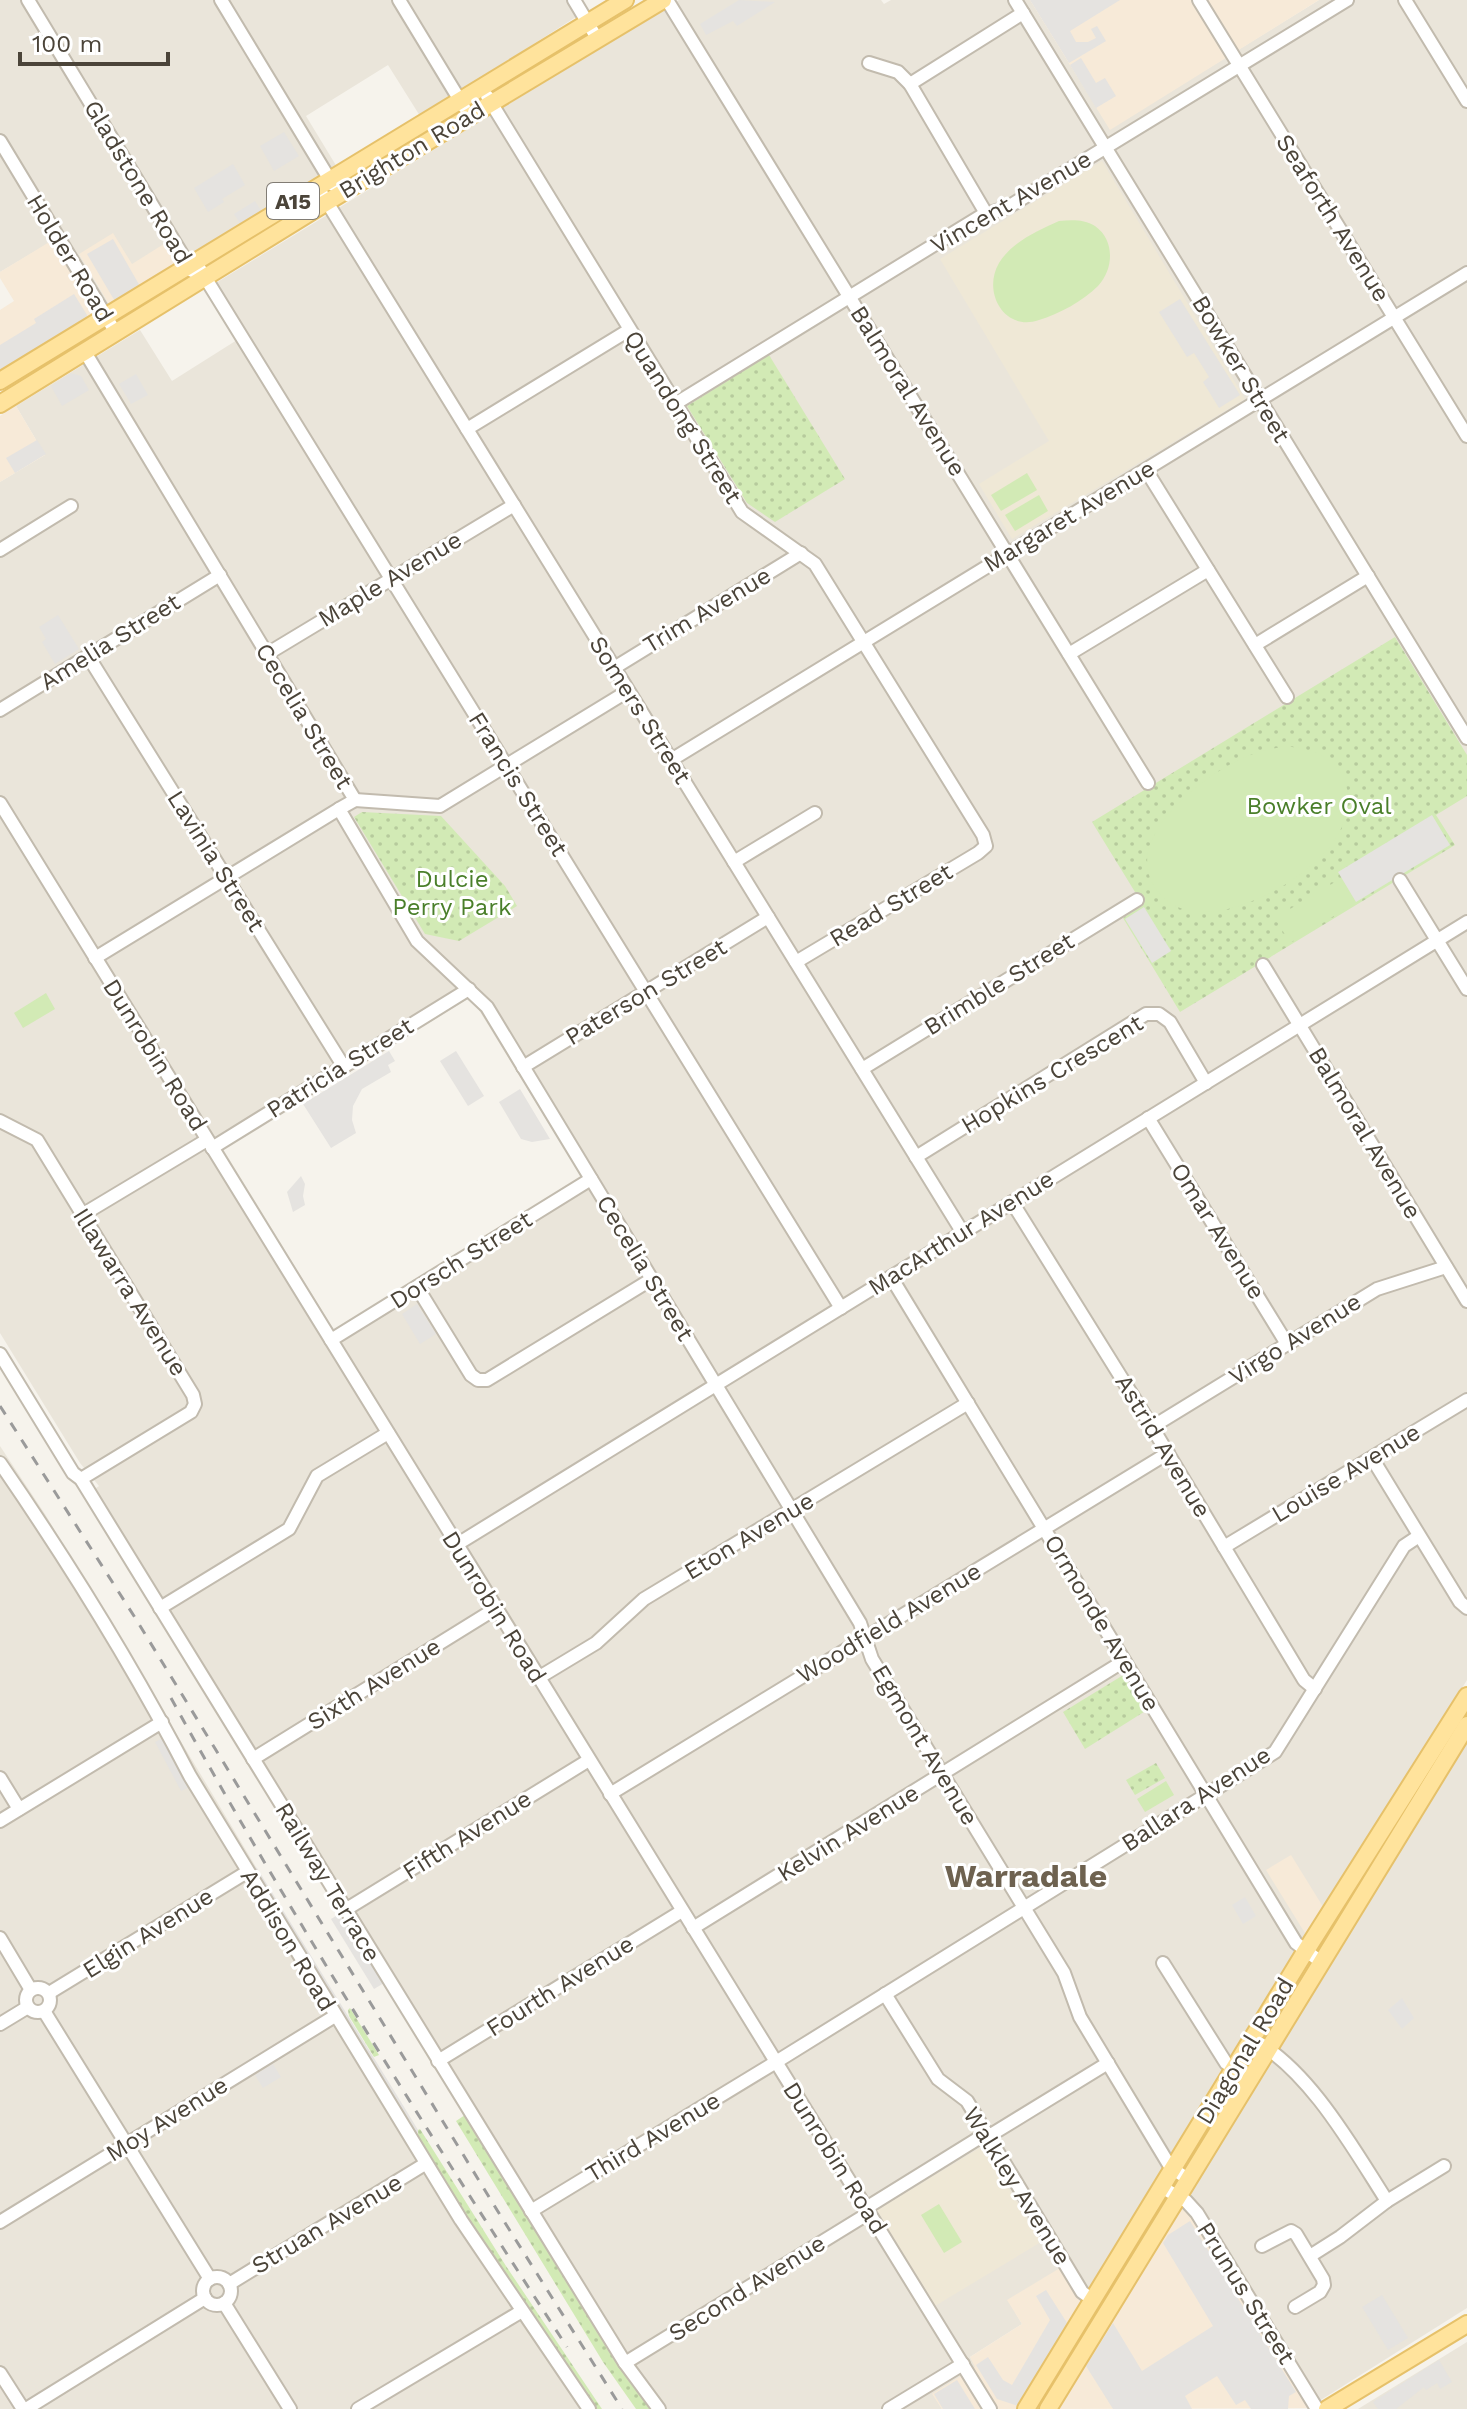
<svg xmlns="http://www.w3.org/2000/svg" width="1467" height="2409" viewBox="0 0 1467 2409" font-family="'Work Sans',sans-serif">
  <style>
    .residential { fill: #eae5da; fill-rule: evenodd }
    .commercial { fill: #f7ead8 }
    .education { fill: #efe8d6 }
    .green { fill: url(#green-dots) }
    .pitch { fill: #d2eab5 }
    .parking { fill: #e5e3e0 }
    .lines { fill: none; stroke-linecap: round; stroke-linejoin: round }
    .minor-casing { stroke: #c2bbae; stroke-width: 16 }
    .major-casing { stroke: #e6c16a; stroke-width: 20 }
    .minor { stroke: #fff; stroke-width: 12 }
    .major { stroke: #ffe39c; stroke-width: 16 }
    .rail { stroke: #9a9a9a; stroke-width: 3; stroke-dasharray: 10 10; stroke-linecap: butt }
    .labels { text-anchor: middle; stroke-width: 6; stroke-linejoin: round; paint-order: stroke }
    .shield { fill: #fff; stroke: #817c74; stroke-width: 2 }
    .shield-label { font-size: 22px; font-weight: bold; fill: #4b4439 }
    .street-label { font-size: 24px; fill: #4b4439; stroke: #fff }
    .park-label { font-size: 24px; fill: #4a7f2a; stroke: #fff }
    .district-label { font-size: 32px; font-weight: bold; fill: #6e6250; stroke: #fff }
  </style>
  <defs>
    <pattern id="green-dots" width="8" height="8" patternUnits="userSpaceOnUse" patternTransform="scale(2)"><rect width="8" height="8" fill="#d2eab5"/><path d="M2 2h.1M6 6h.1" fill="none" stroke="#b6ca9c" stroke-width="1.8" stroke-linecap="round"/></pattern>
  </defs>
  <rect width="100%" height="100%" fill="#f6f3ec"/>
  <!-- residential -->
  <g class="residential">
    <polygon points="0,0 580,0 587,10 420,116 388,65 306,116 337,167 182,267 132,264 79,254 112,309 98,318 51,242 0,272"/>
    <path d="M679,0H881L884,4L891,0H1030L1110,129L1319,0H1467V1680L1082,2304L1008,2300L1022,2324L970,2357L976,2367L933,2394L942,2409H652L593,2325L85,1496L99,1486L80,1463L0,1333V482L45,455L16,406L140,330L172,381L237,340L206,289ZM471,997L582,1178L334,1330L223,1149Z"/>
    <polygon points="0,1446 45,1514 418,2138 465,2213 596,2409 0,2409"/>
    <polygon points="1467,1742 1467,2308 1308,2408 1192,2216 1179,2209"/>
    <polygon points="1467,2342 1467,2409 1358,2409"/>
  </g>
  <!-- commercial -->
  <g class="commercial">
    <polygon points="1030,0 1319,0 1110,130"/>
    <polygon points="113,233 132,264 167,242 182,267 112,309 79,254"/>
    <polygon points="51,241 98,318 0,377 0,310 14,301 0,278 0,272"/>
    <polygon points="16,406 45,455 0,482 0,416"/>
    <polygon points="1291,1855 1325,1910 1308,1938 1266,1870"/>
    <polygon points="1185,2209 1192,2216 1308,2408 1053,2409 1179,2210"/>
    <polygon points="1060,2268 1082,2304 1018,2409 942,2409 932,2394 975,2367 970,2357 1022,2324 1007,2300"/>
  </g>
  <!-- education -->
  <g class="education">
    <polygon points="1102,161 1245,399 1012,539 979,484 1049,441 940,259"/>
    <polygon points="983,2146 1041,2242 935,2306 877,2210"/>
  </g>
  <!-- green -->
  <g class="green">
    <polygon points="769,355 845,479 775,522 747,503 687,406"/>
    <polygon points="1395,637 1467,755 1467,796 1436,815 1455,845 1180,1012 1123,918 1143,905 1092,822"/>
    <polygon points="362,812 441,816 505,886 517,906 459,941 425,934 354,817"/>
    <polygon points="1125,1674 1147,1710 1085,1749 1063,1712"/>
    <polygon points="1156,1763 1165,1778 1135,1795 1126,1780"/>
    <polygon points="350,2008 379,2055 374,2057 349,2016 348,2010"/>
    <polygon points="465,2115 614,2358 652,2409 636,2409 603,2362 456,2121"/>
    <polygon points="420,2129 506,2266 602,2409 596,2409 465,2213 418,2138 418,2130"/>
  </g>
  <!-- pitch -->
  <g class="pitch">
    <path d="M1059,221C1071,220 1084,219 1095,226C1115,240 1114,269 1098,286C1083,301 1059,314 1039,320C1004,332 982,292 999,263C1012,242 1037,231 1059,221Z"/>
    <polygon points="1027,473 1037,490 1001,511 991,495"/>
    <polygon points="1039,495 1048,511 1015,531 1005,515"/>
    <path d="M1285,746C1312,749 1338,756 1346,785C1365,849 1258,913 1203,912C1184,912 1167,905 1156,889C1122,841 1195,783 1233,763C1249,754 1266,750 1285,746Z"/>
    <polygon points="1340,879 1355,903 1290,943 1275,918"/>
    <polygon points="46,993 55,1009 23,1028 14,1013"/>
    <polygon points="1166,1781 1174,1795 1145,1812 1137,1799"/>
    <polygon points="939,2204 962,2242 944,2253 921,2215"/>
  </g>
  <!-- parking -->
  <g class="parking">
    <polygon points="739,0 775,2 737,26 733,21 706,35 700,24"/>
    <polygon points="1030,0 1120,0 1070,31 1076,42 1088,42 1096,38 1091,29 1097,26 1106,41 1069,63"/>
    <polygon points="1081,58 1096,83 1105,78 1116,96 1096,108 1070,65"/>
    <polygon points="284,132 299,156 274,171 260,146"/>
    <polygon points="233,164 245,185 222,199 224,202 208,212 194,188"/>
    <polygon points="255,201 262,212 241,225 234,214"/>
    <polygon points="113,239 141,288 116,303 87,254"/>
    <polygon points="74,294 87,315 86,320 0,373 0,345 36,323 34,319"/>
    <polygon points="1180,299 1240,395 1219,408 1203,382 1209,377 1194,353 1187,357 1159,312"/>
    <polygon points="71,373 81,376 89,390 62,406 51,386"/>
    <polygon points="136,374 148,395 131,404 119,384"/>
    <polygon points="37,440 46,454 15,473 6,458"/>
    <polygon points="58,615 79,649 55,664 42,642 46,639 39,627"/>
    <polygon points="1432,815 1450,845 1356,902 1338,872"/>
    <polygon points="1144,907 1171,951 1152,963 1125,919"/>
    <polygon points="389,1051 395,1061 388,1065 391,1072 362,1089 353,1106 352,1120 356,1133 331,1148 303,1104"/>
    <polygon points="456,1051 484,1096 468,1106 440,1061"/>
    <polygon points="520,1089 550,1139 532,1142 521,1139 499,1102"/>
    <polygon points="301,1176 305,1184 303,1196 305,1205 293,1212 287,1192"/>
    <polygon points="417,1304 436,1334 420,1344 402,1314"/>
    <polygon points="163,1738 190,1787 181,1791 155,1742"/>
    <polygon points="252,1866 257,1868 401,2102 418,2130 417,2137"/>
    <polygon points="1245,1897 1256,1916 1243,1924 1232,1905"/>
    <polygon points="341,1913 384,1983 374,1989 331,1919"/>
    <polygon points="1402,1998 1414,2018 1402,2029 1388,2010"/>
    <polygon points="273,2064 281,2077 263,2088 255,2075"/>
    <polygon points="1190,2221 1296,2392 1289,2396 1288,2409 1251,2409 1245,2400 1236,2405 1217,2376 1185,2396 1192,2409 1113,2409 1086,2366 1113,2323 1142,2371 1213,2326 1163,2243 1168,2235"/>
    <polygon points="1046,2290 1069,2326 1018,2406 997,2399 976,2365 988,2357 1003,2380 1012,2385 1050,2320 1036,2296"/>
    <polygon points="1382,2295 1408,2338 1388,2350 1362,2307"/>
    <polygon points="1439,2360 1452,2382 1440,2389 1437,2383 1426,2390 1424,2387 1396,2409 1378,2409 1373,2402"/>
    <polygon points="957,2380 975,2409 943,2409 934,2394"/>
  </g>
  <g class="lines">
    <defs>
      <g id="minor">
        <polyline points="28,0 192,271"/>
        <polyline points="221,0 333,185"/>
        <polyline points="399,0 464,107"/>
        <polyline points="574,0 598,40"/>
        <polyline points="667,0 1148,783"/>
        <polyline points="1015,0 1467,738"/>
        <polyline points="1199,0 1467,436"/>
        <polyline points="1405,0 1467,101"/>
        <polyline points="869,63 898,72 910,84"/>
        <polyline points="487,96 742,512 815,564 983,835 986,846 978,853 796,962"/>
        <polyline points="0,141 116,333"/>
        <polyline points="317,186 963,1233"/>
        <polyline points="987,215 910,84 1023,13"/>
        <polyline points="195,261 841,1308"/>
        <polyline points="85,352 355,800 339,809 417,941 487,1007 860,1623 872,1659 1064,1973 1080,2017 1171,2168 1190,2180"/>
        <polyline points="675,404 981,216 1008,207 1347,0"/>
        <polyline points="467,429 629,330"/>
        <polyline points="1146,470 1287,697"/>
        <polyline points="0,550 71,506"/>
        <polyline points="1255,645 1368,576"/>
        <polyline points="267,654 514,505"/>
        <polyline points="1069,654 1208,570"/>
        <polyline points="88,656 344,1067"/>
        <polyline points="614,668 801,553"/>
        <polyline points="0,710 220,575"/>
        <polyline points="671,760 1467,273"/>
        <polyline points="355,800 440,806 628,691"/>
        <polyline points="0,803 990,2409"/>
        <polyline points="734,862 815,813"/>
        <polyline points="1400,880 1467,989"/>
        <polyline points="95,958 339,809"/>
        <polyline points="1263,965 1467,1301"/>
        <polyline points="523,1067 768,917"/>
        <polyline points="862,1069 1137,900"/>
        <polyline points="1148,1118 1287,1344"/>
        <polyline points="0,1121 37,1140 193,1395 195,1404 191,1412 81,1479"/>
        <polyline points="212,1148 469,989"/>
        <polyline points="916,1157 1146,1014 1159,1014 1170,1022 1206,1083"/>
        <polyline points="1012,1202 1152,1427 1304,1680 1315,1689"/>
        <polyline points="82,1215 207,1140"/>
        <polyline points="891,1277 1296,1943 1321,1962"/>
        <polyline points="417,1287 471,1375 478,1380 487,1380 652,1279"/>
        <polyline points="331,1340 591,1179"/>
        <polyline points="0,1354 73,1473 81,1479 625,2363 659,2409"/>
        <polyline points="1152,1427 1377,1289 1446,1267"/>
        <polyline points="1372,1458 1460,1602 1467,1608"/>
        <path d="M0,1463C69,1563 134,1668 190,1776L461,2220L589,2409"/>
        <polyline points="456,1545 1467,922"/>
        <polyline points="1224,1547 1467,1400"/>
        <polyline points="160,1608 289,1529 317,1476 388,1433"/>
        <polyline points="538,1678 596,1643 644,1599 968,1403"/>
        <polyline points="253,1759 495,1609"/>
        <polyline points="0,1778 19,1809"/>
        <polyline points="610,1794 1168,1453"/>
        <polyline points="0,1821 162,1722"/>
        <polyline points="345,1910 589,1760"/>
        <polyline points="693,1928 1124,1661"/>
        <polyline points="0,1938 31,1990"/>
        <polyline points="1163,1963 1226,2063 1241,2074"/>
        <circle cx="38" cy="2000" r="12"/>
        <polyline points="49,1993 247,1872"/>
        <polyline points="885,1994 938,2079 967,2101 1082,2292 1093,2300"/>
        <polyline points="44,2011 210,2279"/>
        <polyline points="0,2024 28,2007"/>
        <path d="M1252,2039C1309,2069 1353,2148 1387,2201"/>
        <polyline points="438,2061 682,1911"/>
        <polyline points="989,2136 1108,2063"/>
        <polyline points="1163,2188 1186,2201 1197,2213 1317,2409"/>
        <polyline points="866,2208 987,2133"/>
        <polyline points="531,2211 776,2062 1275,1752 1404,1546 1419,1536"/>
        <polyline points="0,2222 335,2016"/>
        <polyline points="1262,2246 1291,2231 1296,2234 1323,2279 1324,2285 1320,2292 1295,2307"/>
        <polyline points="1310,2256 1340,2237 1387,2201 1444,2166"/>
        <circle cx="217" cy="2291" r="14"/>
        <polyline points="229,2284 425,2164"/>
        <polyline points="224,2303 290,2409"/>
        <polyline points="625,2363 869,2213"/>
        <polyline points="0,2373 23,2409"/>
        <polyline points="26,2409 205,2298"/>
        <polyline points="358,2409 522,2311"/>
        <polyline points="889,2409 963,2364"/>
      </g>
      <g id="major">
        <polyline points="0,381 625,0"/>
        <polyline points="0,404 327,202 663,0"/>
        <polyline points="1026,2409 1305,1952 1467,1696"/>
        <polyline points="1048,2409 1467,1725"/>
        <polyline points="1327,2409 1467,2324"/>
      </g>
    </defs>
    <!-- minor casing -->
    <use href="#minor" class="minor-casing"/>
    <!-- major casing -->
    <use href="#major" class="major-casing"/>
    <!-- minor -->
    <use href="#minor" class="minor"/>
    <!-- major -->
    <use href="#major" class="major"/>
    <!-- rail -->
    <g class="rail">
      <polyline points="0,1406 134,1616 497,2210 622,2409"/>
      <path d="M171,1698C293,1920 429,2134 567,2347"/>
    </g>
  </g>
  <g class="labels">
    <!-- shield labels -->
    <rect class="shield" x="267" y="183" width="52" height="36" rx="6"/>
    <g class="shield-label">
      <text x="293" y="209">A15</text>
    </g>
    <!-- street labels -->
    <g class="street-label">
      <text transform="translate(412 150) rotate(-31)" y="8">Brighton Road</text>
      <text transform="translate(138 182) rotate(59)" y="8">Gladstone Road</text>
      <text transform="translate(1011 202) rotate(-30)" y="8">Vincent Avenue</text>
      <text transform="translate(1333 218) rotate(58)" y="8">Seaforth Avenue</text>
      <text transform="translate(70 258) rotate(59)" y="8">Holder Road</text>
      <text transform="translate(1241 369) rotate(59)" y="8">Bowker Street</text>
      <text transform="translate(908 391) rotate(58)" y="8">Balmoral Avenue</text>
      <text transform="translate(683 417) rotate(58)" y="8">Quandong Street</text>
      <text transform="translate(1069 516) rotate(-31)" y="8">Margaret Avenue</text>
      <text transform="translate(390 579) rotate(-31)" y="8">Maple Avenue</text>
      <text transform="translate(707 610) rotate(-31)" y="8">Trim Avenue</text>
      <text transform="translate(110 642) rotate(-32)" y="8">Amelia Street</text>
      <text transform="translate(640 710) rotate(58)" y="8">Somers Street</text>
      <text transform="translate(304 716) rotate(59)" y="8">Cecelia Street</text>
      <text transform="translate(518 784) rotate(58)" y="8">Francis Street</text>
      <text transform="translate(216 861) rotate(58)" y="8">Lavinia Street</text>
      <text transform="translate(891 905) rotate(-31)" y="8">Read Street</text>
      <text transform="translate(999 984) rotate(-32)" y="8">Brimble Street</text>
      <text transform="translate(646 992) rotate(-31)" y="8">Paterson Street</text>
      <text transform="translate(155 1055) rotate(58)" y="8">Dunrobin Road</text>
      <text transform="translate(340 1068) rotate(-32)" y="8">Patricia Street</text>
      <text transform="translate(1052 1074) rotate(-31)" y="8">Hopkins Crescent</text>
      <text transform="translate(1365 1133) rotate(59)" y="8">Balmoral Avenue</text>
      <text transform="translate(1218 1231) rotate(58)" y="8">Omar Avenue</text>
      <text transform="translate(961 1233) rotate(-32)" y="8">MacArthur Avenue</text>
      <text transform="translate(461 1260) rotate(-32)" y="8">Dorsch Street</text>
      <text transform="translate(645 1268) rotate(59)" y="8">Cecelia Street</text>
      <text transform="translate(130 1292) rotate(58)" y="8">Illawarra Avenue</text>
      <text transform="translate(1295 1339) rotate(-32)" y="8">Virgo Avenue</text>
      <text transform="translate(1163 1446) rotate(59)" y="8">Astrid Avenue</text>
      <text transform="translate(1346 1473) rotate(-31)" y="8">Louise Avenue</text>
      <text transform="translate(749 1536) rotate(-31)" y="8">Eton Avenue</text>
      <text transform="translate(494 1607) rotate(58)" y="8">Dunrobin Road</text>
      <text transform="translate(889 1623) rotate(-31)" y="8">Woodfield Avenue</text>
      <text transform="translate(1102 1623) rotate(59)" y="8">Ormonde Avenue</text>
      <text transform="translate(374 1684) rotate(-32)" y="8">Sixth Avenue</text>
      <text transform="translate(925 1745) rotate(59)" y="8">Egmont Avenue</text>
      <text transform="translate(1196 1799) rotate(-33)" y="8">Ballara Avenue</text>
      <text transform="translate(848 1833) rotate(-32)" y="8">Kelvin Avenue</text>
      <text transform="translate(467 1835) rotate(-32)" y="8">Fifth Avenue</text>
      <text transform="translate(328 1882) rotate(59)" y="8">Railway Terrace</text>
      <text transform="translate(148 1933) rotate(-32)" y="8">Elgin Avenue</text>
      <text transform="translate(288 1940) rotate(59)" y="8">Addison Road</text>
      <text transform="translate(560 1986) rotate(-32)" y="8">Fourth Avenue</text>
      <text transform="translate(1245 2051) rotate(-59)" y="8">Diagonal Road</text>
      <text transform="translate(167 2119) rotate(-32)" y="8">Moy Avenue</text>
      <text transform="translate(653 2137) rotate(-31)" y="8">Third Avenue</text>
      <text transform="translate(835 2158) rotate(58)" y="8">Dunrobin Road</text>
      <text transform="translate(1017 2186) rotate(58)" y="8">Walkley Avenue</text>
      <text transform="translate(327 2224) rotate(-31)" y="8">Struan Avenue</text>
      <text transform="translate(747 2288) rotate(-32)" y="8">Second Avenue</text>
      <text transform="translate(1246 2293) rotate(58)" y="8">Prunus Street</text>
    </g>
    <!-- park labels -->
    <g class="park-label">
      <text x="1319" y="814">Bowker Oval</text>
      <text x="452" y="887">Dulcie<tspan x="452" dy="28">Perry Park</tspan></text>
    </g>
    <!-- district labels -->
    <g class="district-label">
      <text x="1026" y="1887">Warradale</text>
    </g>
  </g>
  <!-- scale -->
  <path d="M20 52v12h148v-12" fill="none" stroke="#4b4439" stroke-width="4"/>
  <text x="32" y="52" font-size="24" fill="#4b4439" stroke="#ffffff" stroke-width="6" paint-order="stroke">100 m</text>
</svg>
